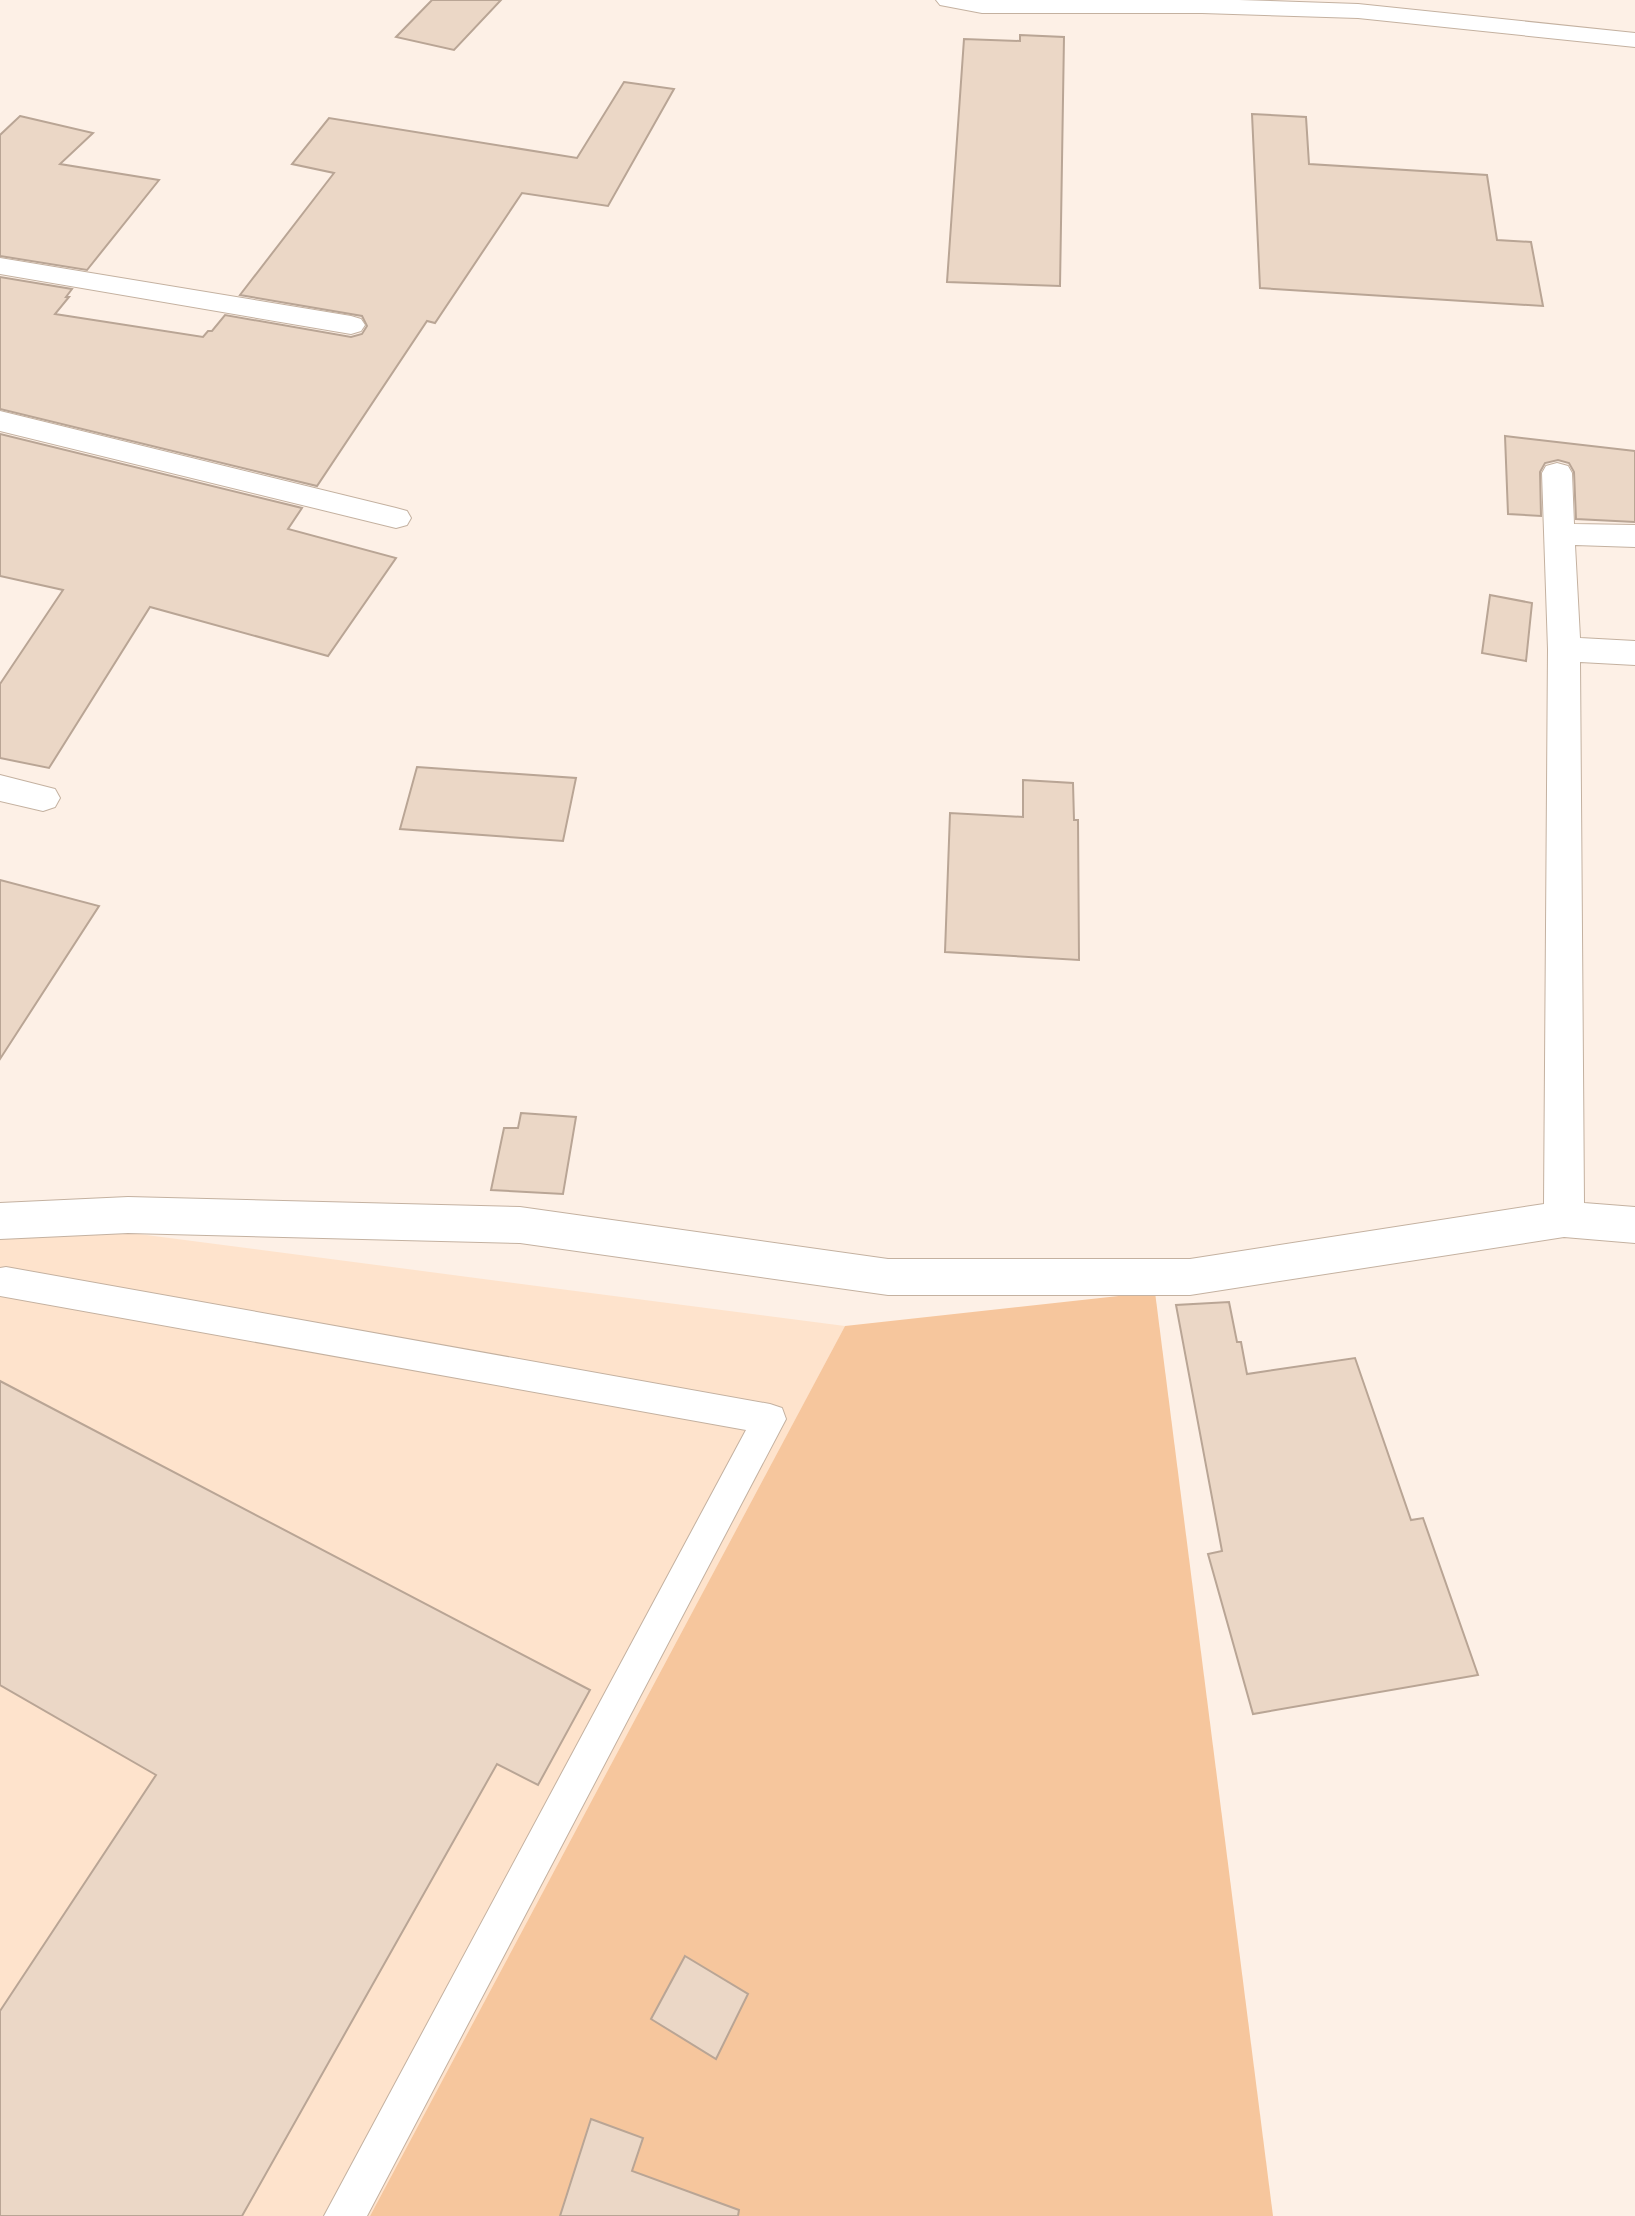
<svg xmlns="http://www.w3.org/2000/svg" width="1635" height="2216" viewBox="0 0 1635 2216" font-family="Lato,sans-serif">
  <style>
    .built { fill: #fee3cc }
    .green { fill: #f6c69d }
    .building { fill: #ebd7c6; stroke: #b9a595; stroke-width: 2 }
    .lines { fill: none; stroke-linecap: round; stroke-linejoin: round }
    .lane-casing { stroke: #c4b1a0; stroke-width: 2 }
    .street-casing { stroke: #c4b1a0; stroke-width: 2 }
    .lane { fill: #fff; fill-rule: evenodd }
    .street { fill: #fff; fill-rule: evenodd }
  </style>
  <rect width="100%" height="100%" fill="#fdf0e6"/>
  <!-- built -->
  <polygon class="built" points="0,1216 845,1326 370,2216 0,2216"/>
  <!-- green -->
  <polygon class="green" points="1155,1292 1273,2216 370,2216 845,1326"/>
  <!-- building -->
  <g class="building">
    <polygon points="432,0 501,0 454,50 396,37"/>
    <polygon points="1020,35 1064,37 1060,286 947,282 964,39 1020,41"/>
    <polygon points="624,82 674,89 608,206 522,193 435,323 427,321 317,486 0,409 0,277 72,289 66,297 69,297 55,314 203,337 208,331 212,331 225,315 351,337 362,334 367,326 362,316 240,295 334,173 292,164 329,118 577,158"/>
    <polygon points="1252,114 1306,117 1309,164 1487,175 1497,240 1531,242 1543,306 1260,288"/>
    <polygon points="20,116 93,133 60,164 159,180 87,270 0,256 0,135"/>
    <polygon points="0,434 302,508 288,529 396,558 328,656 150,607 49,768 0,758 0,684 63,590 0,576"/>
    <polygon points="1505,436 1635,451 1635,522 1576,519 1574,472 1569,463 1558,460 1545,463 1540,472 1541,516 1508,514"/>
    <polygon points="1490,595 1532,603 1526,661 1482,653"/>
    <polygon points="417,767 576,778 563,841 400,829"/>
    <polygon points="1023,780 1073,783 1074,820 1078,820 1079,960 945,952 950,813 1023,817"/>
    <polygon points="0,880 99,906 0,1059"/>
    <polygon points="521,1113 576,1117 563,1194 491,1190 504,1128 518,1128"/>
    <polygon points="1229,1302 1237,1342 1241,1342 1247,1374 1355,1358 1411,1520 1423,1518 1478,1675 1253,1714 1208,1554 1222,1551 1176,1305"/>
    <polygon points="0,1381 590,1690 538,1785 497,1764 242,2216 0,2216 0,2011 156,1775 0,1685"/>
    <polygon points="685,1956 748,1994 716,2059 651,2019"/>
    <polygon points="591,2119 643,2138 632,2171 739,2210 738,2216 560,2216"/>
  </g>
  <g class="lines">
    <defs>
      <polygon id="lane" points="6,1267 770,1404 782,1408 786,1419 367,2216 324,2216 746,1430 0,1296 0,1268"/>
      <g id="street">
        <polygon points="936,0 1239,0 1358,4 1635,33 1635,47 1358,18 1202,13 982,13 940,5"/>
        <polygon points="0,258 351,316 361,319 365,325 361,331 351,334 0,274"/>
        <polygon points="0,411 396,508 407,511 411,518 407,525 396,528 0,431"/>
        <polygon points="1557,463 1568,466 1572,473 1574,524 1635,525 1635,547 1575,545 1580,638 1635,641 1635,665 1580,662 1584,1203 1635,1207 1635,1243 1564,1237 1190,1295 888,1295 520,1243 128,1233 0,1239 0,1203 128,1197 520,1207 888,1259 1190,1259 1544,1204 1548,649 1542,473 1546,466"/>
        <polygon points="0,775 55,789 60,798 55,807 43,811 0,801"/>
      </g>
    </defs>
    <!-- lane casing -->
    <use href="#lane" class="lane-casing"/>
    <!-- street casing -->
    <use href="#street" class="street-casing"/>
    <!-- lane -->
    <use href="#lane" class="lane"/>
    <!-- street -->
    <use href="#street" class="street"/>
  </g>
</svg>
